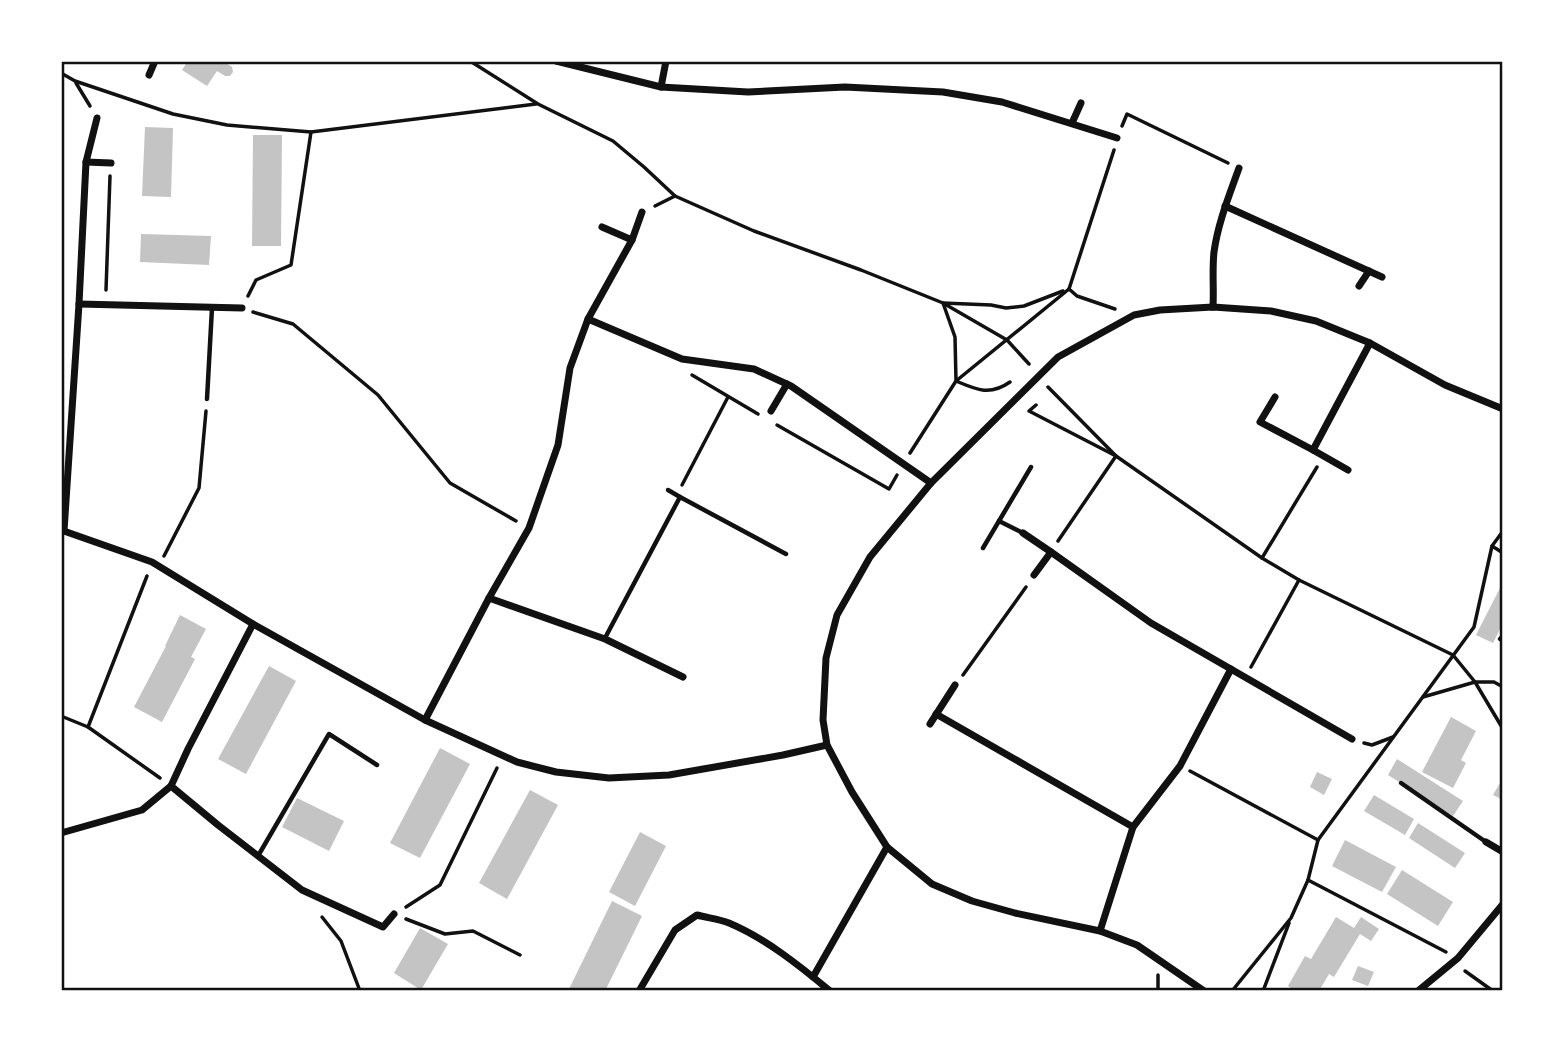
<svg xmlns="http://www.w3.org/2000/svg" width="1564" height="1052" viewBox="0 0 1564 1052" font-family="Karla,sans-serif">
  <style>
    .building { fill: #c4c4c4 }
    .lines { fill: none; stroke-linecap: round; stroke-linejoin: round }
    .path { stroke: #111; stroke-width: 3.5 }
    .service { stroke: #111; stroke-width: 4.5 }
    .minor { stroke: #111; stroke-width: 7 }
    .neatline { fill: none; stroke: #111; stroke-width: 2.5 }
  </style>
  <rect width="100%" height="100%" fill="#fff"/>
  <!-- building -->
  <g class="building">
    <polygon points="188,61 223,61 232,67 233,72 230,76 225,76 217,71 207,86 182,70"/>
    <polygon points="145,127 173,128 171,197 142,196"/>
    <polygon points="253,135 282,135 281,246 252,246"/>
    <polygon points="141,234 211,236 209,265 140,262"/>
    <polygon points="1503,582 1503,623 1493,643 1476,635"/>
    <polygon points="180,615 206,629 191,657 195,659 162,722 134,707 166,646 165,646"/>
    <polygon points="269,666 296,681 246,774 218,759"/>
    <polygon points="1451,717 1476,731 1461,760 1466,763 1453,788 1422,772"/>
    <polygon points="440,748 470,764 420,858 390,843"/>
    <polygon points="1397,759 1463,801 1453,816 1388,775"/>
    <polygon points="1317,772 1332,779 1324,795 1310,787"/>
    <polygon points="1503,778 1503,800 1493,795"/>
    <polygon points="530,790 558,805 507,899 479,883"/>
    <polygon points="1374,795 1414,819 1405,835 1364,811"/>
    <polygon points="297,798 344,821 329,851 282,827"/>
    <polygon points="1418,823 1465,853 1455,868 1409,838"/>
    <polygon points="640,832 666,846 635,906 609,892"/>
    <polygon points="1345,840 1396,867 1382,892 1332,866"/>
    <polygon points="1402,870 1453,902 1438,926 1387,894"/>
    <polygon points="612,901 642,916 605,991 568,991"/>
    <polygon points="1336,917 1354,928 1361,917 1379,929 1371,941 1360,934 1334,977 1329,974 1319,991 1295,991 1288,986 1305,956 1311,959"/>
    <polygon points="420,928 448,944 421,990 394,973"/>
    <polygon points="1358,966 1374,972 1368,986 1352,980"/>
  </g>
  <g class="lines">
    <!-- path -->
    <g class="path">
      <polyline points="470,61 538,104 613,141 644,167 675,196 754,231 861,270 943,303 1007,340 1029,364"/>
      <polyline points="61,73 75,81 173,114 227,125 311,132 536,104"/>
      <polyline points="76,83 90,106"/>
      <polyline points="1122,126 1127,114 1228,163"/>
      <polyline points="655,206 675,196"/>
      <polyline points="1069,289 1077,296 1115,309"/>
      <polyline points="106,290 110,176"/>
      <polyline points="248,296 256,280 291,265 311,132"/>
      <polyline points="253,312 293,324 378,395 450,483 516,521"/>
      <polyline points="692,375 758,414"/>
      <path d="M1010,382C990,396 977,390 956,381L955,337L943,303L991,305L1006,308L1024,306L1063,291"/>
      <polyline points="1048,387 1116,456 1262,558 1299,580 1453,655 1475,682 1423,697"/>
      <polyline points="1036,405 1029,411 1116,456 1058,541"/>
      <polyline points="777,425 889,489 897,475"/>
      <polyline points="910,453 956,381 1069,289 1114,150"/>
      <polyline points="682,485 728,397"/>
      <polyline points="1492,546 1503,553"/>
      <polyline points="164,556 199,488 206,411"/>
      <polyline points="1262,558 1317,467"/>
      <polyline points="1251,667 1299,580"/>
      <polyline points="963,675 1026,587"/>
      <polyline points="1503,687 1494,682 1475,682 1503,729"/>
      <polyline points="61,716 88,727 160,778"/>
      <polyline points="88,727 147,576"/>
      <polyline points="1364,743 1372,745 1393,737"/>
      <polyline points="1190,771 1318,840"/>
      <polyline points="1308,880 1446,952"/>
      <polyline points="406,907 440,885 497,768"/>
      <polyline points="322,917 341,941 360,991"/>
      <polyline points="406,919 445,934 473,931 520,955"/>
      <polyline points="1465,971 1493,991"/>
      <polyline points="1158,975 1158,991"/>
      <polyline points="1232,991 1291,918 1308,880 1318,840 1474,627 1492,546 1503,531"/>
      <polyline points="1263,991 1289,923"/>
    </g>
    <!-- service -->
    <g class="service">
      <polyline points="207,399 212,308"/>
      <polyline points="668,490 680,497"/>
      <polyline points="999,521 1023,533"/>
      <polyline points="983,548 1031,467"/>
      <polyline points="605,638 680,497 786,554"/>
      <polyline points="1500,639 1503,636"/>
      <polyline points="1401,783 1486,842"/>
      <polyline points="258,856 329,734 377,765"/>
    </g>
    <!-- minor -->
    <g class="minor">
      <polyline points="556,61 661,87 748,92 845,87 943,92 1002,102 1117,138"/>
      <polyline points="149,75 155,61"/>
      <polyline points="661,87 666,61"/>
      <polyline points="1072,123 1081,103"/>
      <polyline points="86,162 111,163"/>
      <polyline points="1225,206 1382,277"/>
      <polyline points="602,227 632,240"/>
      <polyline points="1359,286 1369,271"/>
      <polyline points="79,304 242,308"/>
      <path d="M1213,307C1214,289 1212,270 1214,252C1218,223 1229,196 1239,168"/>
      <polyline points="588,319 682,359 754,369 791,386 931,483"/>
      <polyline points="1275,397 1260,422 1313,450 1348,470"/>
      <polyline points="771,411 787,384"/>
      <polyline points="1313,450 1370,343"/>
      <polyline points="61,530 152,562 253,624 425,720 517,762 556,772 609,778 669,775 783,755 827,745"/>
      <polyline points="64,531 79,304 86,162 97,118"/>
      <polyline points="1023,533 1051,552 1151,623 1352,739"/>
      <polyline points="1034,575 1051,552"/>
      <polyline points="489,598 605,639 683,677"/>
      <polyline points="253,624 188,749 171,786 218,825 302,890 383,927 394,914"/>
      <polyline points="936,714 1133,827"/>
      <polyline points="425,720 489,598 529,528 558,445 570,368 588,319 632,240 642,212"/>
      <polyline points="930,724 955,685"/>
      <polyline points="61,833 142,810 171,786"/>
      <polyline points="1486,842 1503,852"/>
      <polyline points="1100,931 1133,827 1180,766 1231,669"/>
      <polyline points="813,977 887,847"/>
      <path d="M639,991L675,930L697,915C708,918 719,919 729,923C765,938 800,966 830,991"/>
      <polyline points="1204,991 1137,945 1100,931 1015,913 972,901 932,884 887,847 852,792 827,745 823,720 826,658 837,615 870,557 931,483 1058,357 1134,315 1160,310 1213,307 1271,311 1316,321 1370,343 1445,385 1503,409"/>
      <polyline points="1418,991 1458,958 1503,904"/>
    </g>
  </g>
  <!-- border -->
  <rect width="1564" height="1052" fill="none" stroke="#ffffff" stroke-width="126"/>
  <rect x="63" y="63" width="1438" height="926" class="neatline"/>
</svg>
